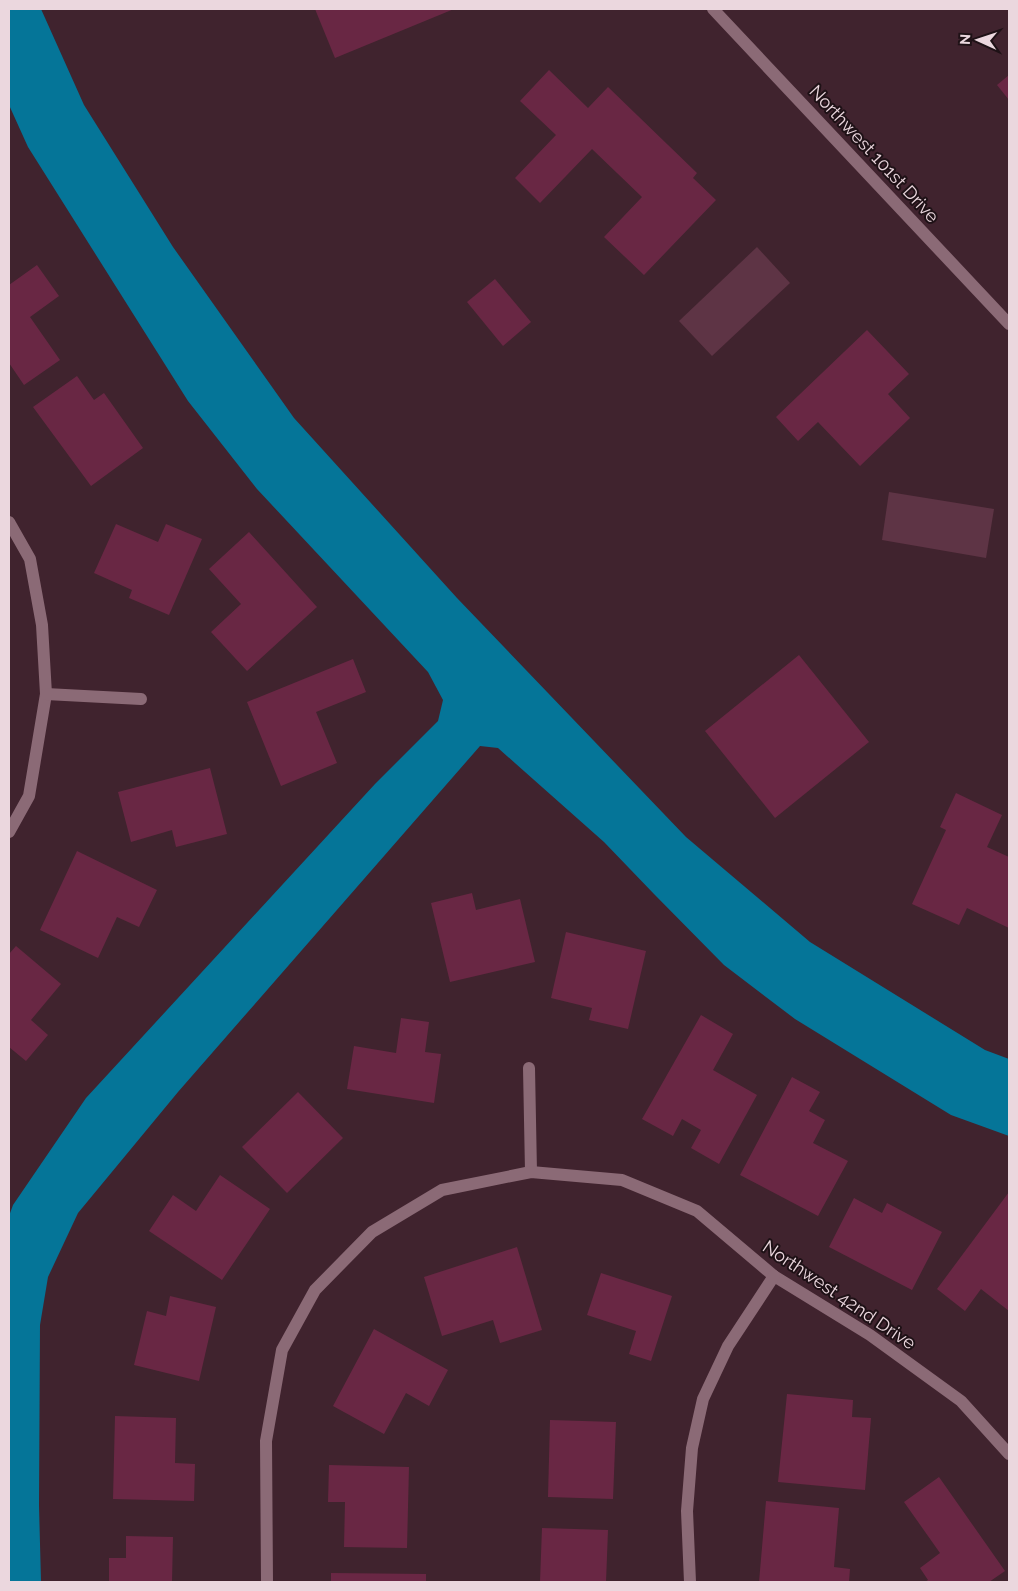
<svg xmlns="http://www.w3.org/2000/svg" width="1018" height="1591" viewBox="0 0 1018 1591" font-family="Raleway,sans-serif">
  <style>
    .green { fill: #5e3445 }
    .water { fill: #057598 }
    .building { fill: #692744 }
    .lines { fill: none; stroke-linecap: round; stroke-linejoin: round }
    .minor { stroke: #8b6a76; stroke-width: 12 }
    .labels { text-anchor: middle; stroke-width: 4; stroke-linejoin: round; paint-order: stroke }
    .street-label { font-size: 18px; fill: #ebd7de; stroke: #1e1116 }
  </style>
  <rect width="100%" height="100%" fill="#40232e"/>
  <!-- green -->
  <g class="green">
    <polygon points="757,247 790,283 712,356 679,321"/>
    <polygon points="889,492 994,509 986,558 882,540"/>
  </g>
  <!-- water -->
  <polygon class="water" points="9,9 41,9 84,105 173,247 294,418 457,598 686,837 810,942 985,1050 1009,1059 1009,1136 951,1115 795,1019 724,965 654,894 604,842 498,748 480,746 178,1092 78,1213 48,1277 40,1325 39,1505 41,1582 9,1582 9,1216 13,1205 86,1098 375,784 438,721 443,700 428,672 257,489 188,401 28,147 9,105"/>
  <!-- building -->
  <g class="building">
    <polygon points="315,9 454,9 335,58"/>
    <polygon points="549,70 588,108 608,87 697,173 693,178 716,200 644,275 604,237 642,197 592,149 540,203 515,178 556,135 520,101"/>
    <polygon points="1009,75 1009,100 997,85"/>
    <polygon points="37,265 59,296 30,317 60,360 24,385 9,363 9,285"/>
    <polygon points="495,279 531,322 503,346 467,302"/>
    <polygon points="867,330 909,374 888,394 910,418 860,466 818,422 798,441 776,417"/>
    <polygon points="77,376 94,400 104,393 143,448 91,486 33,407"/>
    <polygon points="116,524 158,542 166,524 202,539 169,615 129,598 132,590 94,573"/>
    <polygon points="249,532 317,607 247,671 211,632 241,604 209,569"/>
    <polygon points="799,655 869,742 775,818 705,731"/>
    <polygon points="353,659 366,692 316,712 337,763 281,786 247,702"/>
    <polygon points="210,768 227,834 176,847 172,830 131,842 118,792"/>
    <polygon points="956,793 1002,815 987,847 1009,857 1009,928 967,908 959,925 912,904 946,830 940,827"/>
    <polygon points="77,851 157,890 139,927 117,917 98,958 40,930"/>
    <polygon points="472,893 476,910 520,899 535,962 450,982 431,903"/>
    <polygon points="566,932 646,951 628,1029 589,1020 592,1008 551,998"/>
    <polygon points="16,946 61,984 31,1020 48,1035 26,1061 9,1047 9,954"/>
    <polygon points="701,1015 733,1034 713,1070 757,1095 719,1164 691,1148 701,1130 682,1119 673,1136 642,1119"/>
    <polygon points="401,1018 429,1022 425,1052 441,1054 434,1103 347,1089 354,1046 396,1053"/>
    <polygon points="792,1077 820,1092 809,1111 825,1120 813,1143 848,1161 818,1216 740,1175"/>
    <polygon points="298,1092 343,1138 287,1193 242,1147"/>
    <polygon points="220,1175 270,1209 222,1280 149,1231 173,1195 196,1211"/>
    <polygon points="1009,1192 1009,1311 981,1289 965,1311 937,1289"/>
    <polygon points="854,1198 882,1213 887,1203 942,1232 912,1290 829,1247"/>
    <polygon points="517,1247 542,1330 500,1343 493,1320 442,1336 424,1277"/>
    <polygon points="601,1273 672,1296 651,1361 629,1354 636,1331 587,1315"/>
    <polygon points="170,1296 216,1307 199,1381 134,1365 147,1311 166,1316"/>
    <polygon points="374,1329 448,1370 429,1406 406,1393 384,1434 333,1406"/>
    <polygon points="787,1394 853,1400 852,1417 871,1418 865,1490 778,1482"/>
    <polygon points="115,1416 176,1418 175,1463 195,1464 194,1501 113,1499"/>
    <polygon points="550,1420 616,1422 613,1499 548,1497"/>
    <polygon points="329,1465 409,1467 407,1548 344,1547 345,1502 328,1502"/>
    <polygon points="939,1477 1005,1571 989,1582 925,1582 928,1580 920,1568 940,1553 904,1502"/>
    <polygon points="766,1501 839,1508 834,1567 850,1569 849,1582 759,1582"/>
    <polygon points="542,1528 608,1530 606,1582 540,1582"/>
    <polygon points="126,1536 173,1537 172,1582 109,1582 109,1558 126,1558"/>
    <polygon points="331,1573 426,1574 426,1582 331,1582"/>
  </g>
  <g class="lines">
    <!-- minor -->
    <g class="minor">
      <polyline points="713,9 1009,324"/>
      <polyline points="9,522 30,559 42,625 46,694 29,796 9,832"/>
      <polyline points="46,694 141,699"/>
      <polyline points="529,1068 531,1172"/>
      <polyline points="267,1582 266,1441 282,1350 315,1290 372,1232 442,1190 531,1172 622,1180 697,1211 774,1276 870,1335 961,1401 1009,1454"/>
      <polyline points="690,1582 687,1511 692,1448 703,1399 728,1346 774,1276"/>
    </g>
  </g>
  <g class="labels">
    <!-- street labels -->
    <g class="street-label">
      <text transform="translate(874 154) rotate(47)" y="6">Northwest 101st Drive</text>
      <text transform="translate(839 1295) rotate(34)" y="6">Northwest 42nd Drive</text>
    </g>
  </g>
  <!-- border -->
  <rect width="1018" height="1591" fill="none" stroke="#ebd7de" stroke-width="20"/>
  <!-- north arrow -->
  <g transform="translate(978 40) rotate(273)" stroke="#1e1116" stroke-width="4" paint-order="stroke">
  <path d="M0-4L9 19L0 12L-9 19Z" fill="#ebd7de"/>
  <text y="-8" font-size="14" font-weight="bold" text-anchor="middle" fill="#ebd7de">N</text>
  </g>
</svg>
